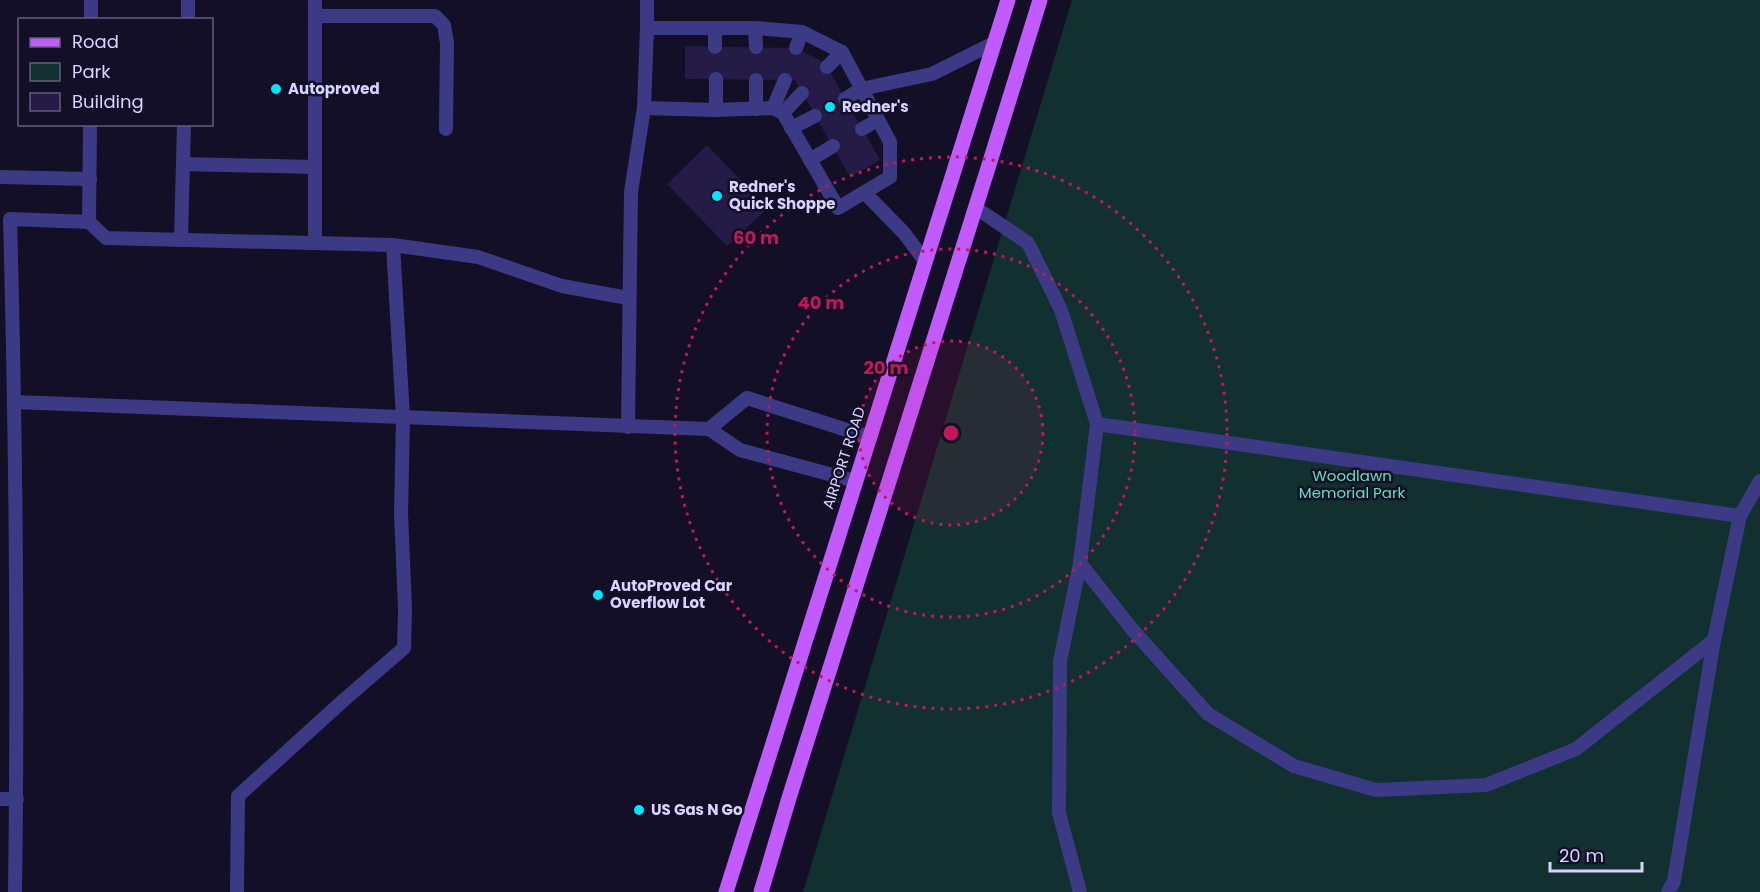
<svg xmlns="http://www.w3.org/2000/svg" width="1760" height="892" viewBox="0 0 1760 892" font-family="Poppins,sans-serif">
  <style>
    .green { fill: #12302f }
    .building { fill: #241b47 }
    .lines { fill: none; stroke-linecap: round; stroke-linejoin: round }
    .lane { stroke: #3d3a85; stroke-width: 14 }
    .primary { stroke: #c25bff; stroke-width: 15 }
    .ring { fill: none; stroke: #c2185b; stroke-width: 3; stroke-dasharray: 3 6 }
    .poi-dot { fill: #00e5ff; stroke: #130f26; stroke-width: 2 }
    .labels { text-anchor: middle; stroke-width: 5; stroke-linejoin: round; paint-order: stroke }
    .poi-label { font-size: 15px; font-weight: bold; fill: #d9d4ff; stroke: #130f26; text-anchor: start }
    .street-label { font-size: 15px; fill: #d9d4ff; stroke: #130f26 }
    .park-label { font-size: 15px; fill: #5fe0c0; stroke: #130f26 }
    .centre { fill: #c2185b; stroke: #130f26; stroke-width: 3 }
    .ring-label { font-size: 18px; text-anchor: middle; font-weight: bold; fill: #c2185b; stroke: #130f26; stroke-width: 5; stroke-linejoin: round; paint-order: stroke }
  </style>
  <rect width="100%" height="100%" fill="#130f26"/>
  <!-- green -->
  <polygon class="green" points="1072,0 1760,0 1760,892 803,892"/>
  <!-- building -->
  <g class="building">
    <polygon points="685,46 796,48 825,63 880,160 850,177 795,80 685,79"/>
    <polygon points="707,145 768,208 727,246 667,184"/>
  </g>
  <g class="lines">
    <!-- lane -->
    <g class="lane">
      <polyline points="315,0 315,243"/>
      <polyline points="315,16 435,16 444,25 447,43 446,129"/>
      <polyline points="91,20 91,0"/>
      <polyline points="188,20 188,0"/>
      <polyline points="715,28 715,47"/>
      <polyline points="755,28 756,47"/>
      <polyline points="796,48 802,32"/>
      <polyline points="827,67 842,52"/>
      <polyline points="716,79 716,110"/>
      <polyline points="756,80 756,109"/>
      <polyline points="845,99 861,89 932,74 994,43"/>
      <polyline points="644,108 716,110 773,108 783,113 838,208 890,177 890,142 842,52 802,32 755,28 647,28 647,0"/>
      <polyline points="773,108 785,80"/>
      <polyline points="783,113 802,93"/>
      <polyline points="791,128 815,116"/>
      <polyline points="862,129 878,120"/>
      <polyline points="810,160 833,146"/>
      <polyline points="183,164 315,167"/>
      <polyline points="0,177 90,179"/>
      <polyline points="865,193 904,233 925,261"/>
      <polyline points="976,208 1028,243 1061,310 1097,424 1080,563 1060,661 1059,813 1080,892"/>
      <polyline points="89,222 106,238 393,245 403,418 401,513 405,609 404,648 345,699 238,796 237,892"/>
      <polyline points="181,240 184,124"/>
      <polyline points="393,245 478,257 562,286 628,298"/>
      <polyline points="15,402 709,429 740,450 855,481"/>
      <polyline points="1097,424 1740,516"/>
      <polyline points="628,427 631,192 644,108 647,28"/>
      <polyline points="709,429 747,398 869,437"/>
      <polyline points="1080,563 1131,628 1208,714 1294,766 1376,790 1486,785 1576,749 1714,640"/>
      <polyline points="0,799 17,799"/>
      <path d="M15,892C18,668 16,443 10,219L89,222L90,124"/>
      <polyline points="1668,892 1674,881 1714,640 1740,516 1760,481"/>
    </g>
    <!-- primary -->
    <g class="primary">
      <polyline points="726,892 1008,0"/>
      <polyline points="761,892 789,798 988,168 1040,0"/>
    </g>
  </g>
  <!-- distance rings -->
  <circle cx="951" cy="433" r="92" fill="#c2185b" fill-opacity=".12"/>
  <g class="ring">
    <circle cx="951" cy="433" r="92"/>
    <circle cx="951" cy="433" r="184"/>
    <circle cx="951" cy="433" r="276"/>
  </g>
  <!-- markers -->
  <g class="poi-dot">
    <circle cx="276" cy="89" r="6"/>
    <circle cx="830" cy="107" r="6"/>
    <circle cx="717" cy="196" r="6"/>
    <circle cx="598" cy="595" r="6"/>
    <circle cx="639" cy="810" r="6"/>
  </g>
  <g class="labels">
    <!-- poi labels -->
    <g class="poi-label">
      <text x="288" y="94">Autoproved</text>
      <text x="842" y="112">Redner's</text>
      <text x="729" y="192">Redner's<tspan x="729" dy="17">Quick Shoppe</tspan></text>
      <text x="610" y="591">AutoProved Car<tspan x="610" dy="17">Overflow Lot</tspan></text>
      <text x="651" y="815">US Gas N Go</text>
    </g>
    <!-- street labels -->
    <g class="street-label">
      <text transform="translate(844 458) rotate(-72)" y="5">AIRPORT ROAD</text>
    </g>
    <!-- park labels -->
    <g class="park-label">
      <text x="1352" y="481">Woodlawn<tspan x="1352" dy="17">Memorial Park</tspan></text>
    </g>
  </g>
  <circle cx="951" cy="433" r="9" class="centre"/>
  <g class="ring-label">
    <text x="756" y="244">60 m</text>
    <text x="821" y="309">40 m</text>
    <text x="886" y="374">20 m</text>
  </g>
  <!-- legend -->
  <rect x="18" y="18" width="195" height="108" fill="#130f26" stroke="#625e7d" stroke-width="1.5"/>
  <rect x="30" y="38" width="30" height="9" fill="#c25bff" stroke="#625e7d" stroke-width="1.5"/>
  <text x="72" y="48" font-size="18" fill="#d9d4ff">Road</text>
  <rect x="30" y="63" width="30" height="18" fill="#12302f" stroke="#625e7d" stroke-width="1.5"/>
  <text x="72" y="78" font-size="18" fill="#d9d4ff">Park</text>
  <rect x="30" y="93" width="30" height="18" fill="#241b47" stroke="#625e7d" stroke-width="1.5"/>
  <text x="72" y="108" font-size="18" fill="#d9d4ff">Building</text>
  <!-- scale -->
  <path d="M1550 862v9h92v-9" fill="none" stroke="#d9d4ff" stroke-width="3"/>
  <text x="1559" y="862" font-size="18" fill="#d9d4ff" stroke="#130f26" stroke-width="4.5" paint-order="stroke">20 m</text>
</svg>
